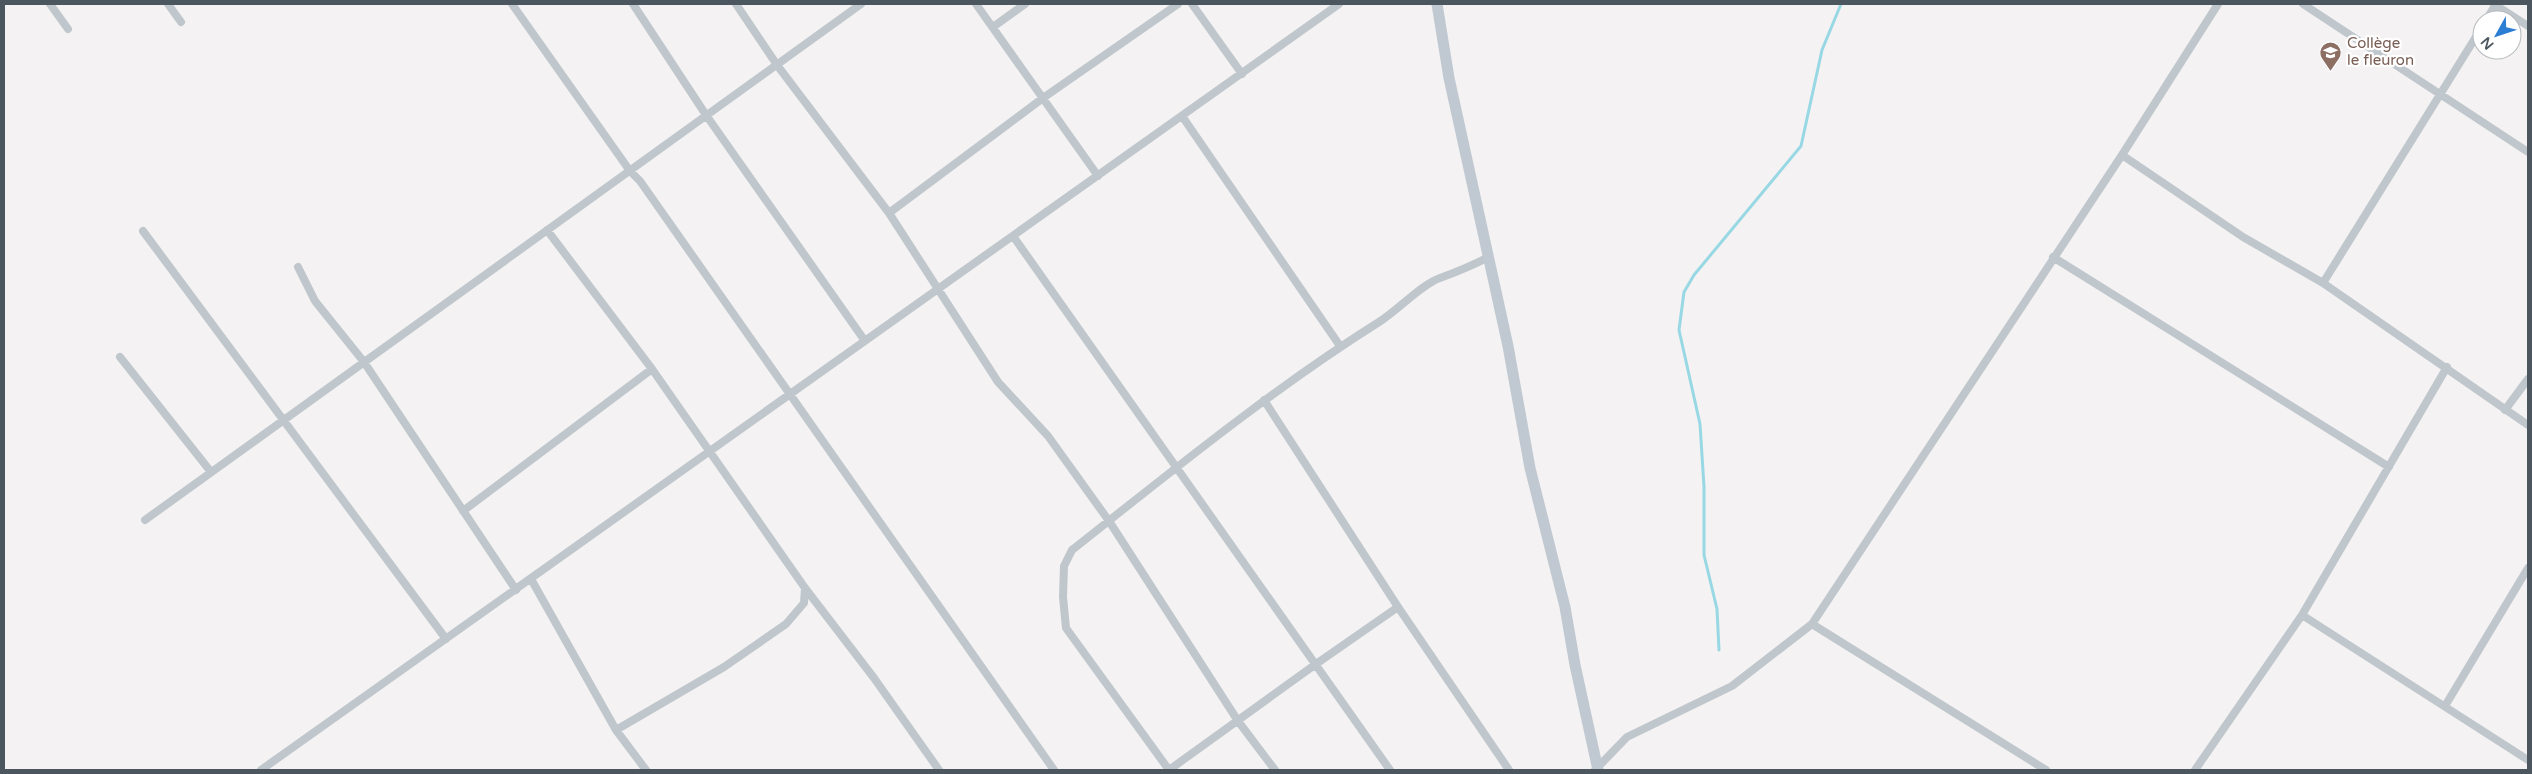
<svg xmlns="http://www.w3.org/2000/svg" width="2532" height="774" font-family="'Varela Round',sans-serif">
<style>
.lines{fill:none;stroke-linecap:round;stroke-linejoin:round}
.stream{stroke:#98d8e4;stroke-width:3}
.street{stroke:#bfc7cd;stroke-width:8}
.secondary{stroke:#c0c9d1;stroke-width:11}
.labels{text-anchor:middle;stroke-width:4.5;stroke-linejoin:round;paint-order:stroke}
.education-label{font-size:15px;fill:#785e54;stroke:#fff;text-anchor:start}
</style>
<rect width="100%" height="100%" fill="#f4f2f2"/>
<g class="lines">
<path class="stream" d="M1719 650 1717 609 1704 555V487L1700 424 1679 330 1684 292 1694 275 1801 146 1822 50 1841 4"/>
<path class="street" d="M50 4 68 29
M168 4 181 22
M512 4 630 171 640 181 1054 770
M633 4 706 115 865 341
M736 4 777 65 889 213 998 382 1048 436 1109 521 1238 721 1275 770
M976 4 1098 176
M1192 4 1242 74
M2303 4 2528 152
M2494 4 2528 26
M2486 20 2496 4
M993 27 1025 4
M1182 116 1340 346
M2122 155 2243 237 2323 283 2528 425
M889 213 1043 98 1178 4
M547 230 652 369 805 588 874 678 939 770
M143 231 446 639
M1013 236 1390 770
M2053 257 2389 467
M298 267 315 301 364 362 516 590
M2323 283 2482 27
M120 357 211 472
M1264 400 1398 607 1509 770
M2505 410 2528 379
M463 511 652 369
M145 520 861 4
M531 579 616 730 646 770
M2302 615 2528 760
M1812 624 2046 770
M2445 706 2528 568
M616 730 724 667 786 624 804 603 805 588
M261 770 1339 4
M1169 770 1066 628 1063 597 1064 566 1072 550C1172 471 1271 390 1379 322 1397 311 1422 284 1440 278 1457 272 1473 265 1489 257
M1169 770 1316 664 1398 607
M1595 770 1627 737 1732 686 1812 624 2122 155 2218 4
M2195 770 2302 615 2447 367"/>
<path class="secondary" d="M1437 4 1449 78 1508 346 1530 468 1565 607 1575 665 1598 770"/>
</g>
<defs>
<symbol id="university-pin" viewBox="-11 -11 22 30"><path d="M0 17L-7.5 6A9.5 9.5 0 1 1 7.5 6Z" fill="#8d6e63" stroke="#fff"/><path d="M0-5L7-2L0 1L-7-2ZM-4 1L0 2.5L4 1V4Q0 6-4 4Z" fill="#fff"/></symbol>
</defs>
<g fill-rule="evenodd">
<use href="#university-pin" x="2318" y="40" width="25" height="34"/>
</g>
<g class="labels">
<g class="education-label">
<text x="2347" y="48">Collège<tspan x="2347" dy="17">le fleuron</tspan></text>
</g>
</g>
<rect width="2532" height="774" fill="none" stroke="#4b565e" stroke-width="10"/>
<g transform="translate(2497 35) rotate(230)"><circle r="24" fill="#ffffff" stroke="#b7bbbf"/>
<path d="M0-4L9 19L0 12L-9 19Z" fill="#2c7dd4"/>
<text y="-8" font-size="14" font-weight="bold" text-anchor="middle" fill="#4b565e">N</text>
</g>
</svg>
